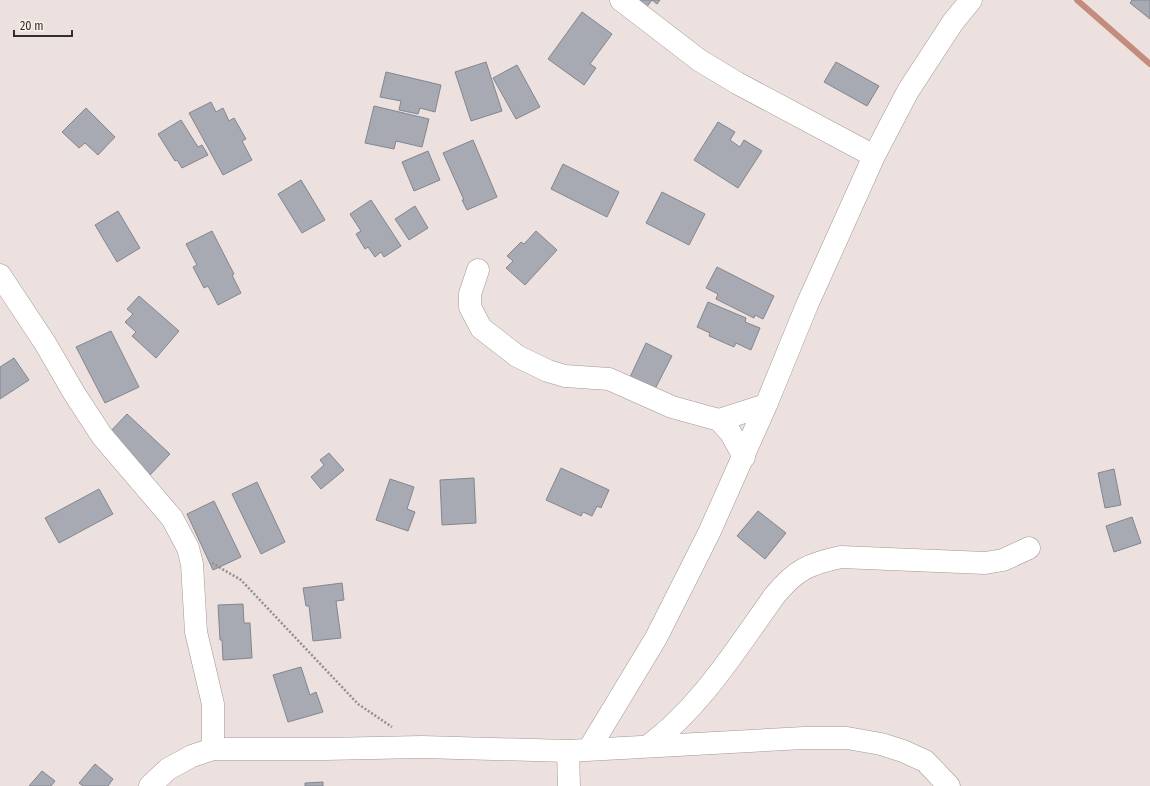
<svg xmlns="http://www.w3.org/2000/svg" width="1150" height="786" font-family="'Fira Sans Condensed',sans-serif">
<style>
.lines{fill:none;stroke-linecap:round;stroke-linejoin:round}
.stream{stroke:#c38c7c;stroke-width:6}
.building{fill:#a7aab2;stroke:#83868e}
.street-casing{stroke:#a19794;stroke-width:23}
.path{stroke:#958d8b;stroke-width:2.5;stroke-dasharray:2 2;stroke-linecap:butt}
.street{stroke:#fff;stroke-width:22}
</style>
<rect width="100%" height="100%" fill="#ece1de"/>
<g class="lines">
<path class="stream" d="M1077 0 1150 64"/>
</g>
<path class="building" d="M636 0H660L657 4 652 0 646 8Z
M1132 0H1150V19L1130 3Z
M582 12 612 34 590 64 596 68 584 85 548 59Z
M486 62 502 111 471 121 455 72Z
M836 62 879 86 867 106 824 82Z
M517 65 540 107 516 119 493 78Z
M386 72 441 85 435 112 420 108 418 114 399 110 401 101 380 97Z
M211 102 216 112 223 108 229 121 234 118 246 139 242 141 252 160 223 175 189 113Z
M374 106 429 119 422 147 396 141 394 149 365 143Z
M86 108 115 137 98 155 85 143 79 148 62 132Z
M181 120 198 147 202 145 208 155 182 168 177 160 175 161 158 134Z
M718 122 735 132 730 140 740 147 744 140 762 151 738 188 694 160Z
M473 140 497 197 467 210 462 200H464L443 153Z
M428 151 440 180 414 191 402 162Z
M563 164 619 192 607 217 551 189Z
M301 180 325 220 302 233 278 194Z
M662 192 705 214 689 245 646 223Z
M371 200 401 246 384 257 381 252 375 257 368 247 365 249 356 234 361 231 350 214Z
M415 206 428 228 409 240 395 219Z
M118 211 140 248 117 262 95 225Z
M212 231 234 274 232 275 241 293 218 305 208 286 204 288 193 267 197 265 186 244Z
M536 231 557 250 525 285 506 268 513 261 507 256 521 242 524 244Z
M717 267 774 296 763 319 755 315 754 318 716 299 718 294 706 288Z
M139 296 179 331 156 358 132 336 136 332 125 322 133 314 127 309Z
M708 302 746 318 745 322 760 328 751 350 736 343 734 347 709 336 710 333 697 327Z
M111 331 139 387 105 403 76 347Z
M646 343 672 356 655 389 630 377Z
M14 358 29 380 0 399V367Z
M127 414 170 454 149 476 106 436Z
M329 453 344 470 321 489 311 477 324 465 320 460Z
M561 468 609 490 601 508 597 506 592 516 583 512 581 516 546 500Z
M1114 469 1121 505 1105 508 1098 473Z
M474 478 476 523 442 525 440 480Z
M390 479 414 487 407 509 415 512 408 531 376 520Z
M257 482 285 542 261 554 232 494Z
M99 489 113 514 59 543 45 518Z
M214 501 241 557 213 570 187 514Z
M758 511 786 533 765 559 737 536Z
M1132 517 1141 543 1114 552 1106 526Z
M342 583 344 600 336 601 341 638 313 641 309 606H306L303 588Z
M243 604 244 623H250L252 658 223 660 222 640H220L218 605Z
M301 667 310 695 316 692 323 712 288 722 273 675Z
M95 764 113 779 108 786H83L79 783Z
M42 771 55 781 51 786H29Z
M323 782V786H305V783Z"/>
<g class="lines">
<defs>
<path id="street" d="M621 0 699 60 737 83 874 156
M478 270 470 294V307L481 328 517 356 548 371 565 376 609 379 672 407 719 420 730 432 744 457
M0 275 45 343 74 393 102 436 172 518 188 548 192 564 196 632 213 704V749
M719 420 766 405
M648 746C701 707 737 648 775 595 796 570 808 564 841 557L985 563 1003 560 1029 548
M589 749 656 638 709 533 766 405 807 305 874 156 908 91 953 22 971 0
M568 751 569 786
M150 786 168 769 192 756 213 749H325L422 747 568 751 804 738H847L881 744 903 751 925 761 949 786"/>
</defs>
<use href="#street" class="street-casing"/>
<path class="path" d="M212 563 241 580 358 704 392 727"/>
<use href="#street" class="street"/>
</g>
<path d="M14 30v6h58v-6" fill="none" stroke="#322e2d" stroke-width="2"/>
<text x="20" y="30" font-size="12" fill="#322e2d" stroke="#f9efeb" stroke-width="3" paint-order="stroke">20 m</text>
</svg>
